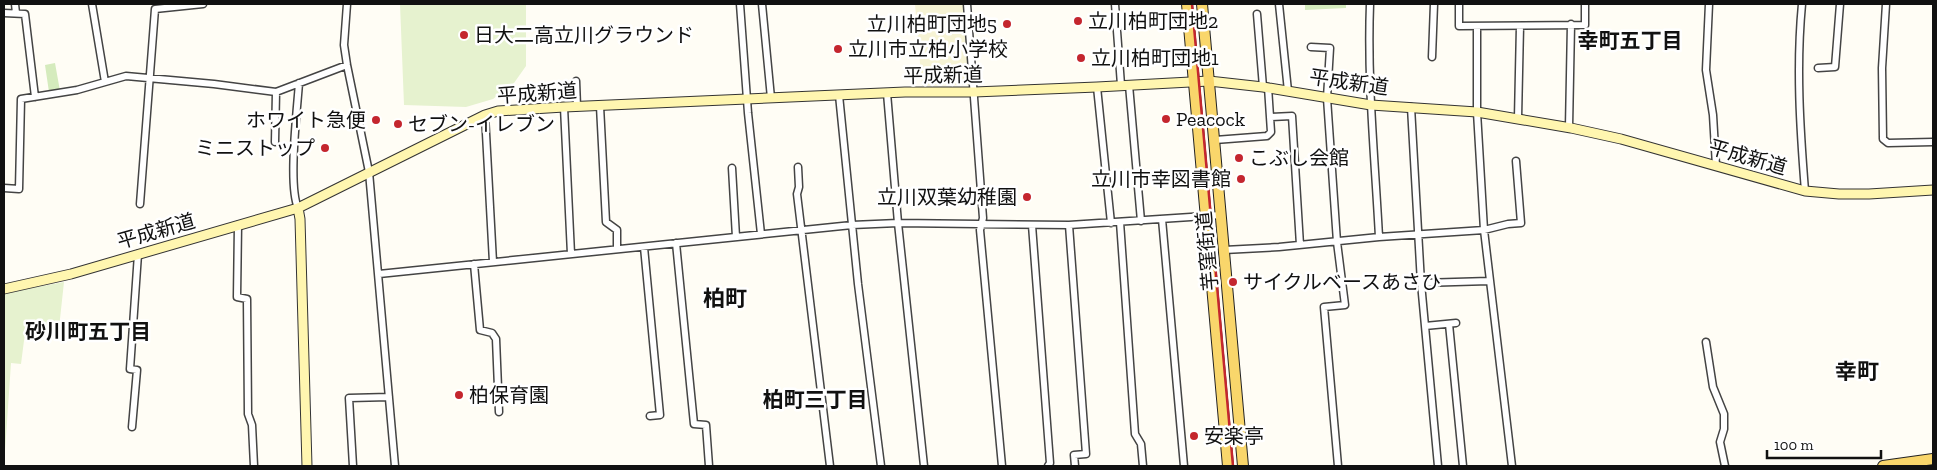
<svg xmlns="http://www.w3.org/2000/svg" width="1937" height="470" font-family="'Zilla Slab','Noto Sans JP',serif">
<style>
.farmland{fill:#f6f3d4}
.green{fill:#d5ebbd}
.pitch{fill:#e6f2cf}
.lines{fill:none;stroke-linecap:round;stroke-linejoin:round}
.street-casing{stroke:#444;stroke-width:9}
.secondary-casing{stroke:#333;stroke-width:11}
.primary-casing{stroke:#222;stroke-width:12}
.street{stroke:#fff;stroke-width:6}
.secondary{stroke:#fff6b0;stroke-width:9}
.primary{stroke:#f9d66b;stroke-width:10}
.rail{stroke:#c4262e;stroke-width:2.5}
.poi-dot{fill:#c4262e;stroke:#fff;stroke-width:2}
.labels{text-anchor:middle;stroke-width:5;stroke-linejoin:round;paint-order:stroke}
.poi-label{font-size:20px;fill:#111;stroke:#fff;text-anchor:start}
.street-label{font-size:20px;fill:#111;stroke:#fff}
.neighbourhood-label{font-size:21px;font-weight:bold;fill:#111;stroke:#fff}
.quarter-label{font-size:22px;font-weight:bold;fill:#111;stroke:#fff}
</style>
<rect width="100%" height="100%" fill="#fffdf5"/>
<path class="farmland" d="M915 4H963L970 85 922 86Z"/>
<path class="green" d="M1305 4H1346V8L1305 10Z
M55 63 60 91 49 92 45 65Z"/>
<path class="pitch" d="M400 4H526V66L514 83 493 99 466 107 404 105Z
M64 282 59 328 26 325 21 364 11 363 4 466V293Z"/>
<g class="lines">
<defs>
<path id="street" d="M15 4 16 13
M92 4 105 82
M347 4 344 45 347 65 369 172 395 466
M740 4 748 113 761 234
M762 4 771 98
M967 4 983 218 980 230 1002 466
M1115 4 1121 85
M1279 4 1288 91
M1370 4C1367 82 1375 160 1379 237
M1459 4V26L1585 25V4
M1709 4 1706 70 1713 115 1716 166
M1802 4C1796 67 1800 128 1805 191
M1886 4 1882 68 1883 139 1888 143 1933 142
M4 13 25 14 35 97
M1257 14 1263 87
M1477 26V112L1484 230 1512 466
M1311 47 1330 48 1327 98 1337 242 1345 305 1324 307 1338 466
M1432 57 1434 4
M1818 68 1835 67 1840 4
M576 81 577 107
M1129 85 1141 221
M1097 87 1111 223
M887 93 898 223 924 466
M839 95 858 284 881 466
M600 106 606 222 617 230V249
M564 107 571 254
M1411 107 1421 283 1438 466
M485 115 493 262
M1271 117 1292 116 1300 245
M1518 118 1520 26
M1569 127 1571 24
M1215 140 1267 136 1271 132 1268 87
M275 142 276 92
M798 167 799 187 797 194 830 466
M732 168 736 237
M4 188 19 189 21 99 77 90 126 76 214 84 276 92 347 65
M140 204 155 9 203 4
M298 208C288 185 297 111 299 83
M1162 219 1184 466
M1120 222 1135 434 1141 444 1143 466
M238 225 237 297 247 299 248 414 252 425 254 466
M1032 225 1050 463 1048 466
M1069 225 1086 454 1074 455 1075 466
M676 243 694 424 706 425 709 466
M644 247 660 415 650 416
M1224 250 1279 247 1379 237 1484 230 1508 224 1521 223 1516 161
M474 264 480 330 492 333 496 339 499 412
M379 274 852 225 898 223 1069 225 1221 215
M1421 283 1489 281
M1449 324 1463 466
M1425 326 1456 323
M1706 342 1713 387 1724 414V429L1720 442 1725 466
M132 427 137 370 130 369 138 254
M353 466 349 398 389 397"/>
<path id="secondary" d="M298 208 300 219 307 466
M4 289 71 274 298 208 485 115 498 111 564 107 905 92H974L1097 87 1209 81 1263 87 1371 105 1477 112 1571 128 1621 139 1805 191 1839 194H1869L1933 190"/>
<path id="primary" d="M1187 4 1228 466
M1202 4 1243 466
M1883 466 1933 459"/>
</defs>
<use href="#street" class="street-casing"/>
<use href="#secondary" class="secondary-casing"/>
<use href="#primary" class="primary-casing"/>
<use href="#street" class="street"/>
<use href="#secondary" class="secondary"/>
<use href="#primary" class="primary"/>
<path class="rail" d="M1192 4 1233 466"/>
</g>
<g class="poi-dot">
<circle cx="1078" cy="21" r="5"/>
<circle cx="1007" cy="24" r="5"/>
<circle cx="464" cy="35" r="5"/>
<circle cx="838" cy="49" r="5"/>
<circle cx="1081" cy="58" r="5"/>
<circle cx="1166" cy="119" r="5"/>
<circle cx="376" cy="120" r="5"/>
<circle cx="398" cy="124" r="5"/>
<circle cx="325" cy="148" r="5"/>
<circle cx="1239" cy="158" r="5"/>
<circle cx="1241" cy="179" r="5"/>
<circle cx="1027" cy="197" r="5"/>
<circle cx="1233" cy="282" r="5"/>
<circle cx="459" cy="395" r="5"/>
<circle cx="1194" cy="436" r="5"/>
</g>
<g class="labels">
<g class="poi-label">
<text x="1088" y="28">立川柏町団地2</text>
<text x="997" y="31" text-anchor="end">立川柏町団地5</text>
<text x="474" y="42">日大二高立川グラウンド</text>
<text x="848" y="56">立川市立柏小学校</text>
<text x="1091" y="65">立川柏町団地1</text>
<text x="1176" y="126">Peacock</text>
<text x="366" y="127" text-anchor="end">ホワイト急便</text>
<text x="408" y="131">セブン-イレブン</text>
<text x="315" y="155" text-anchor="end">ミニストップ</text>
<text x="1249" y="165">こぶし会館</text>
<text x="1231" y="186" text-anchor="end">立川市幸図書館</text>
<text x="1017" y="204" text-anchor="end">立川双葉幼稚園</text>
<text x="1243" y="289">サイクルベースあさひ</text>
<text x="469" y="402">柏保育園</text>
<text x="1204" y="443">安楽亭</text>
</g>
<g class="street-label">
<text transform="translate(943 75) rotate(-1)" y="7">平成新道</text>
<text transform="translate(1349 82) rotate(8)" y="7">平成新道</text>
<text transform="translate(537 93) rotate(-4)" y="7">平成新道</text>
<text transform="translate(1748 157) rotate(16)" y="7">平成新道</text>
<text transform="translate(156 231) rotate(-16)" y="7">平成新道</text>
<text transform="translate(1207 251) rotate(-95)" y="7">芋窪街道</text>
</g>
<g class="neighbourhood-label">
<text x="1630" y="48">幸町五丁目</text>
<text x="88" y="339">砂川町五丁目</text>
<text x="815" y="407">柏町三丁目</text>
</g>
<g class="quarter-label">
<text x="725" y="306">柏町</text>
<text x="1857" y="379">幸町</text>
</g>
</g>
<rect width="1937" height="470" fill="none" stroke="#111111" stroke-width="10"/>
<path d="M1767 450v8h114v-8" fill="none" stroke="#111111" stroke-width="2.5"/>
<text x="1774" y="450" font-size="15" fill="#111111" stroke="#ffffff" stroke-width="4" paint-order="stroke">100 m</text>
</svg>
